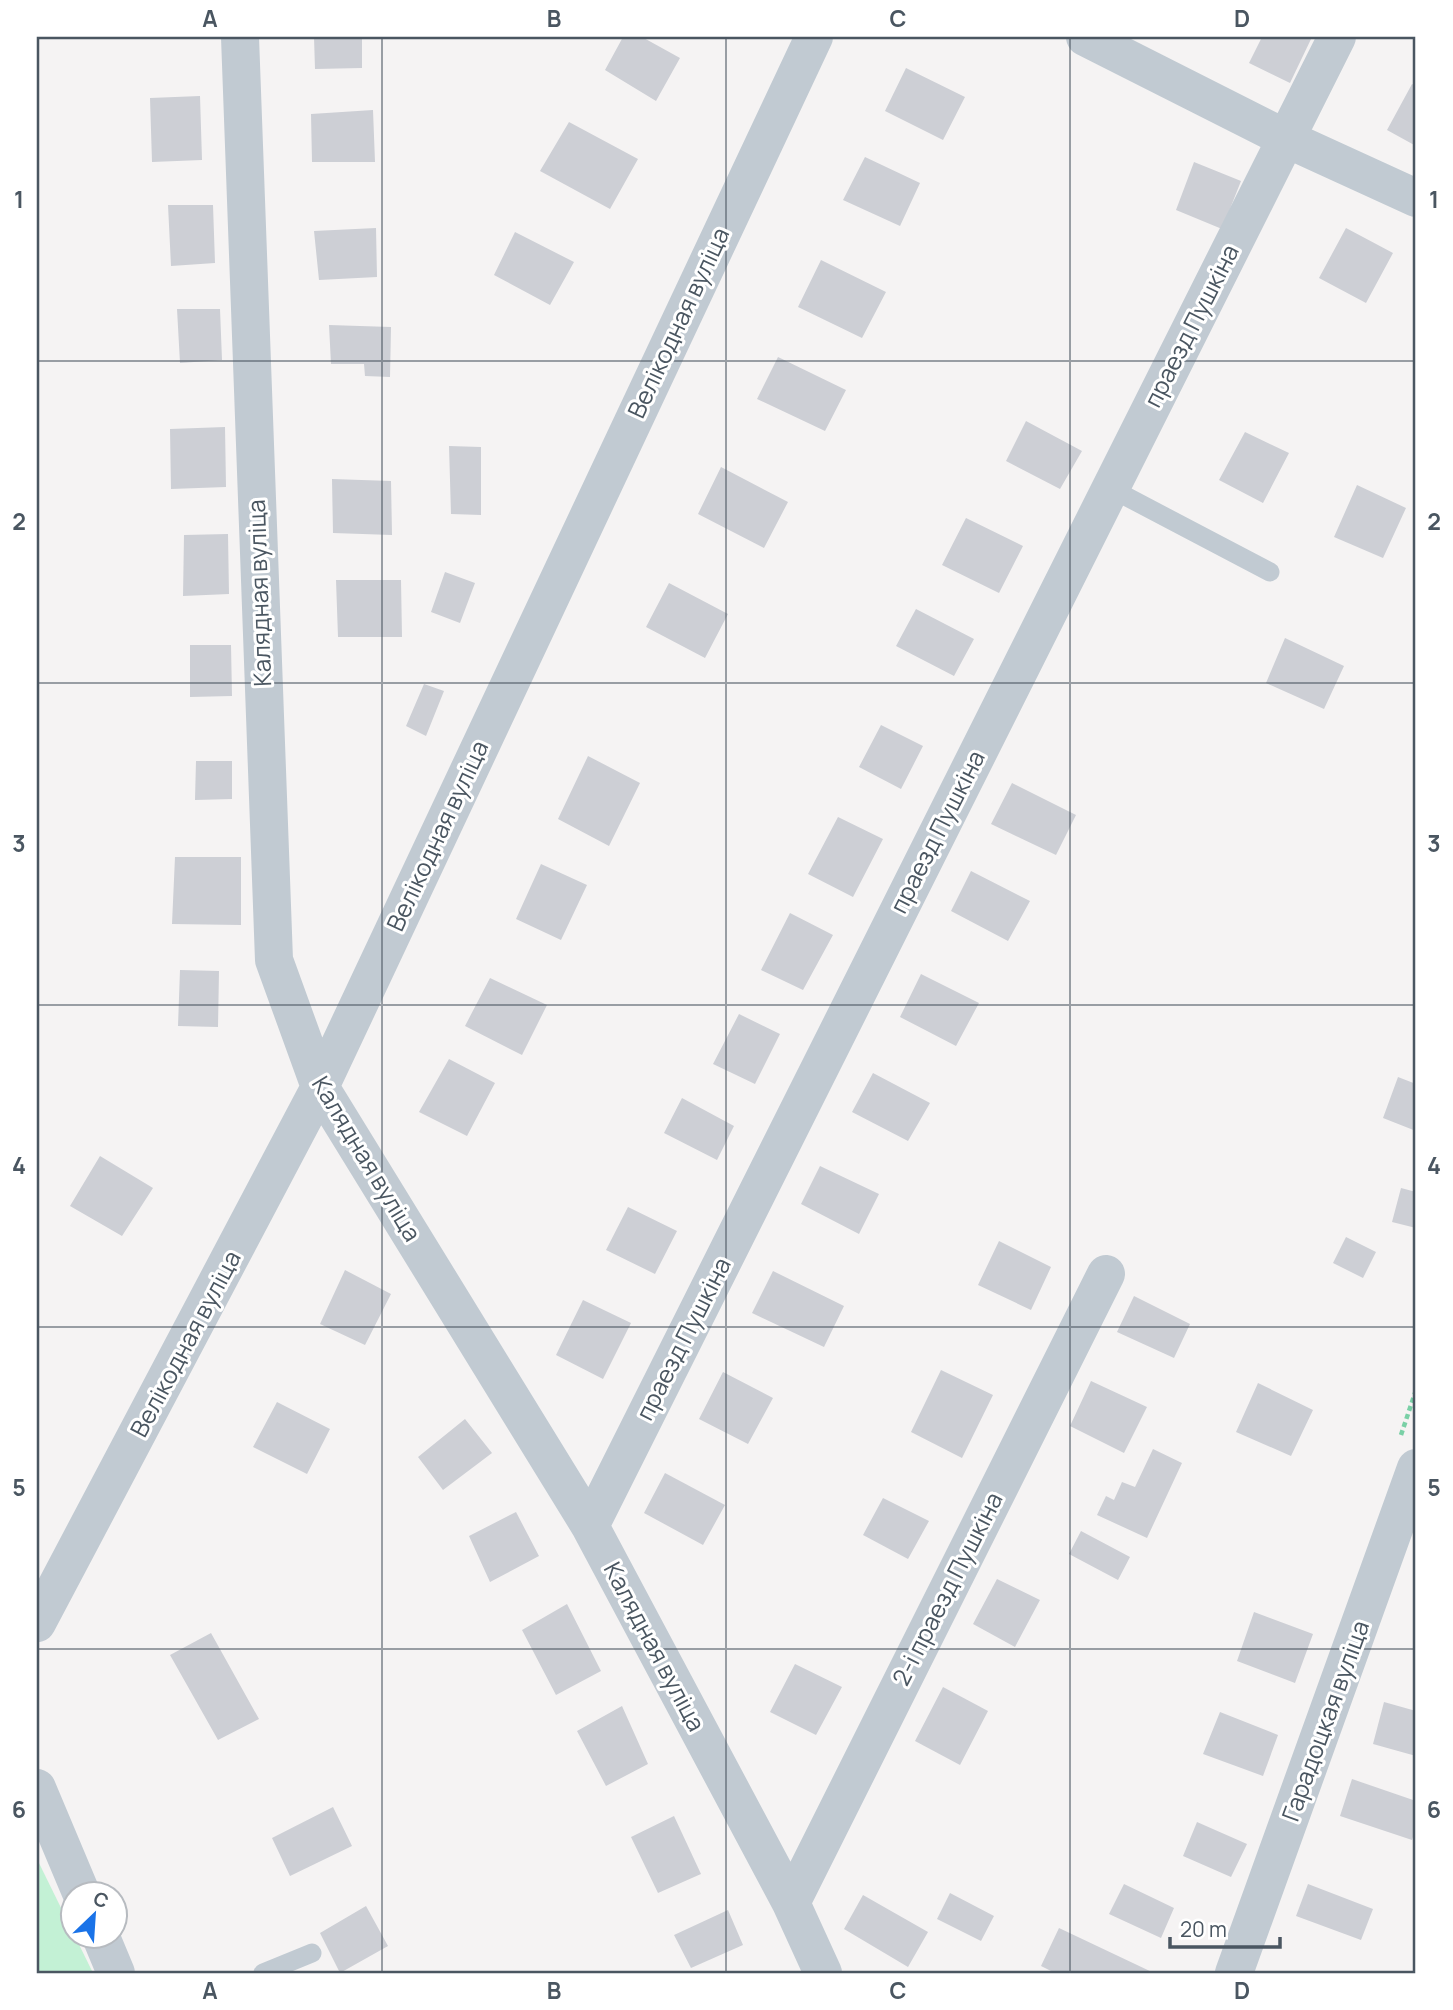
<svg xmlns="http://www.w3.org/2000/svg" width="1453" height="2010" font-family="Manrope,sans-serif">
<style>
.green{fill:#c3f1d5}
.building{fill:#cdcfd5}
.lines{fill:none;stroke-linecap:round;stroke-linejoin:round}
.path{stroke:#7ad0a6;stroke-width:4.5;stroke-dasharray:5 3.5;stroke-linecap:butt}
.service{stroke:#c1cad2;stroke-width:19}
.minor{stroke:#c1cad2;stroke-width:38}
.tertiary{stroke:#c1cad2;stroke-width:38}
.grid{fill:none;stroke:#4a5661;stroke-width:2;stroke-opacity:0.55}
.labels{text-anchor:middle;stroke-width:6;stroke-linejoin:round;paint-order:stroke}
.street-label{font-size:24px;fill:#4a5661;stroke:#fff}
.neatline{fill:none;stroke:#4a5661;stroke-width:2.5}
.grid-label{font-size:23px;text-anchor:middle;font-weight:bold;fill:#4a5661}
</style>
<rect width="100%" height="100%" fill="#f5f3f3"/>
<path class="green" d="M37 1859 93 1973H37Z"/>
<path class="building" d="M314 37H362V68L315 69Z
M623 37H642L680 58 656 101 605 70Z
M1262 37H1312L1290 83 1249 63Z
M906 68 965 97 943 140 885 111Z
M1412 84 1416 86V146L1387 130Z
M200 96 202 160 152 162 150 98Z
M373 110 375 162H312L311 114Z
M569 122 638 159 610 209 540 171Z
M865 157 920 183 900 226 843 200Z
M1194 162 1241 181 1222 229 1176 210Z
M168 205H213L215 263 171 266Z
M376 228 377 277 319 280 314 231Z
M1346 228 1393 253 1366 303 1319 278Z
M515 232 574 262 550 305 494 275Z
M821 260 886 292 862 338 798 307Z
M177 309H220L222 360 180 363Z
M329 325 391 327 390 377 365 376 364 364H331Z
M778 357 846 390 825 431 757 399Z
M1026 421 1082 451 1060 489 1006 461Z
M225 427 226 487 171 489 170 429Z
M1245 432 1289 453 1263 503 1219 480Z
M449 446 481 447V515L451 514Z
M721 467 788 502 764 548 698 514Z
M332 479 391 481 392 535 333 533Z
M1357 485 1406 508 1383 558 1334 537Z
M966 518 1023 546 999 593 942 565Z
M228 534 229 594 183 596 184 535Z
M445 572 475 583 460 623 431 612Z
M336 580H401L402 637H338Z
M669 583 728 614 705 658 646 627Z
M916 609 974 639 954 676 896 646Z
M1285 638 1344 666 1324 709 1266 683Z
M190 645H231L232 696 190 697Z
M424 684 444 691 426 736 406 726Z
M881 725 923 746 901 789 859 767Z
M588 756 640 783 609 846 558 819Z
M196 761H232V799L195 800Z
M1012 783 1076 815 1056 855 991 824Z
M838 817 883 839 853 897 808 874Z
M175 857H241V925L172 924Z
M541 864 587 885 561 940 516 919Z
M971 871 1030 901 1008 941 951 911Z
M790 913 833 935 803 990 761 970Z
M180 970 219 971 218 1027 178 1026Z
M921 974 979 1003 956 1046 900 1017Z
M490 978 547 1005 522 1055 465 1026Z
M739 1014 780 1034 755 1084 713 1064Z
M449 1059 495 1083 467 1136 419 1112Z
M873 1073 930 1103 908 1141 852 1112Z
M1398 1077 1416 1084V1131L1383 1118Z
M682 1098 734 1126 717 1160 664 1133Z
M100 1156 153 1188 122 1236 70 1206Z
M820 1166 879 1194 859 1234 801 1204Z
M1401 1188 1416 1192V1228L1392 1222Z
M628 1207 677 1231 655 1274 606 1250Z
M1346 1237 1376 1252 1363 1278 1333 1263Z
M999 1241 1051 1267 1031 1310 978 1285Z
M345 1270 391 1294 365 1345 320 1324Z
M773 1271 844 1306 824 1347 752 1313Z
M1134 1296 1190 1324 1174 1358 1117 1332Z
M583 1300 631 1323 603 1379 556 1355Z
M941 1370 993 1395 962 1458 911 1432Z
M723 1372 773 1398 748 1444 699 1419Z
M1091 1381 1147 1407 1124 1453 1070 1426Z
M1258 1383 1313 1410 1291 1456 1236 1432Z
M277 1402 330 1429 307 1474 253 1447Z
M465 1419 492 1453 443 1490 418 1457Z
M1153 1449 1182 1463 1147 1538 1097 1515 1106 1496 1114 1500 1122 1482 1135 1487Z
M665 1473 725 1505 703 1545 644 1513Z
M883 1498 929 1521 908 1559 863 1535Z
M516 1512 539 1556 490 1582 469 1536Z
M1081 1531 1130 1557 1118 1580 1069 1554Z
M997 1579 1040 1600 1015 1647 973 1624Z
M567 1604 601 1671 556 1695 522 1630Z
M1254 1612 1313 1634 1295 1683 1237 1661Z
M211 1633 259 1719 218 1740 170 1655Z
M795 1664 842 1687 816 1735 770 1712Z
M943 1687 988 1711 960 1765 915 1741Z
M1384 1702 1416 1711V1756L1373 1744Z
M622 1706 648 1764 606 1786 577 1731Z
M1220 1712 1278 1735 1263 1776 1203 1754Z
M1352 1779 1416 1801V1828L1412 1840 1340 1816Z
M333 1807 352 1846 290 1876 272 1838Z
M674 1816 701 1874 658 1893 631 1837Z
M1197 1822 1247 1844 1231 1877 1183 1856Z
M1124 1884 1174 1908 1161 1938 1109 1914Z
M1308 1884 1373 1909 1361 1940 1296 1916Z
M950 1893 994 1916 981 1941 937 1919Z
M863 1895 928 1932 908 1967 844 1929Z
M366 1906 388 1946 340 1973 320 1933Z
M728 1910 743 1945 691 1968 674 1935Z
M1059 1928 1154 1973H1055L1041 1966Z"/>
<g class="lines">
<path class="path" d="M1401 1435 1416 1390"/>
<path class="service" d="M1110 488 1270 572
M263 1973 312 1953"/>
<path class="minor" d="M240 37 274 960 320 1087 590 1526 791 1903 823 1973
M1085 37 1287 139 1416 198
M590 1526 1337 37
M37 1623 320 1087 814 37
M37 1788 82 1895
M791 1903 1106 1274
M101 1937 116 1973"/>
<path class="tertiary" d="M1234 1973 1416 1468"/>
</g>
<path class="grid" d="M382 37V1973M726 37V1973M1070 37V1973M37 361H1416M37 683H1416M37 1005H1416M37 1327H1416M37 1649H1416"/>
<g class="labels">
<g class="street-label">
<text transform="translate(679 323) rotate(-65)" y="8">Велікодная вуліца</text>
<text transform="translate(1192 326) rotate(-63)" y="8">праезд Пушкіна</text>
<text transform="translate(260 593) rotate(-92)" y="8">Калядная вуліца</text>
<text transform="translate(938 832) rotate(-63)" y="8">праезд Пушкіна</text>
<text transform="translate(438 836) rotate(-65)" y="8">Велікодная вуліца</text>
<text transform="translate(366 1159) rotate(59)" y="8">Калядная вуліца</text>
<text transform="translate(684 1339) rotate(-63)" y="8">праезд Пушкіна</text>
<text transform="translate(186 1344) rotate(-62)" y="8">Велікодная вуліца</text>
<text transform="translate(948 1589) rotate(-63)" y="8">2-і праезд Пушкіна</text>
<text transform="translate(654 1647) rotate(62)" y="8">Калядная вуліца</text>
<text transform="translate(1326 1721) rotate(-70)" y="8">Гарадоцкая вуліца</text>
</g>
</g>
<rect width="1453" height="2010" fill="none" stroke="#ffffff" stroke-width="77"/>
<g transform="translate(94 1915) rotate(25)"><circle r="33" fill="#ffffff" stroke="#b7bbc0" stroke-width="2"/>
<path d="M0-5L12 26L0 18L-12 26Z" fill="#1a73e8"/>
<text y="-10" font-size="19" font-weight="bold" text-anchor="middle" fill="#4a5661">С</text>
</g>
<path d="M1170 1937v10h110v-10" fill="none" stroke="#4a5661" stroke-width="3.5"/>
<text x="1180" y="1937" font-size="21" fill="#4a5661" stroke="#ffffff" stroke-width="5" paint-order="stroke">20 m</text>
<rect x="38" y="38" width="1376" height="1934" class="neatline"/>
<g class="grid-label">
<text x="210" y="27">A</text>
<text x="554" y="27">B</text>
<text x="898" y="27">C</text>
<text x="1242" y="27">D</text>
<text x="19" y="208">1</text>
<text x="1434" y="208">1</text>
<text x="19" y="530">2</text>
<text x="1434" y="530">2</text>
<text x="19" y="852">3</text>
<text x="1434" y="852">3</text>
<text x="19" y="1174">4</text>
<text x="1434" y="1174">4</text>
<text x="19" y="1496">5</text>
<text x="1434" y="1496">5</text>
<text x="19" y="1818">6</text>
<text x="1434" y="1818">6</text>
<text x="210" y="1999">A</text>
<text x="554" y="1999">B</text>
<text x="898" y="1999">C</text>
<text x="1242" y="1999">D</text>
</g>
</svg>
